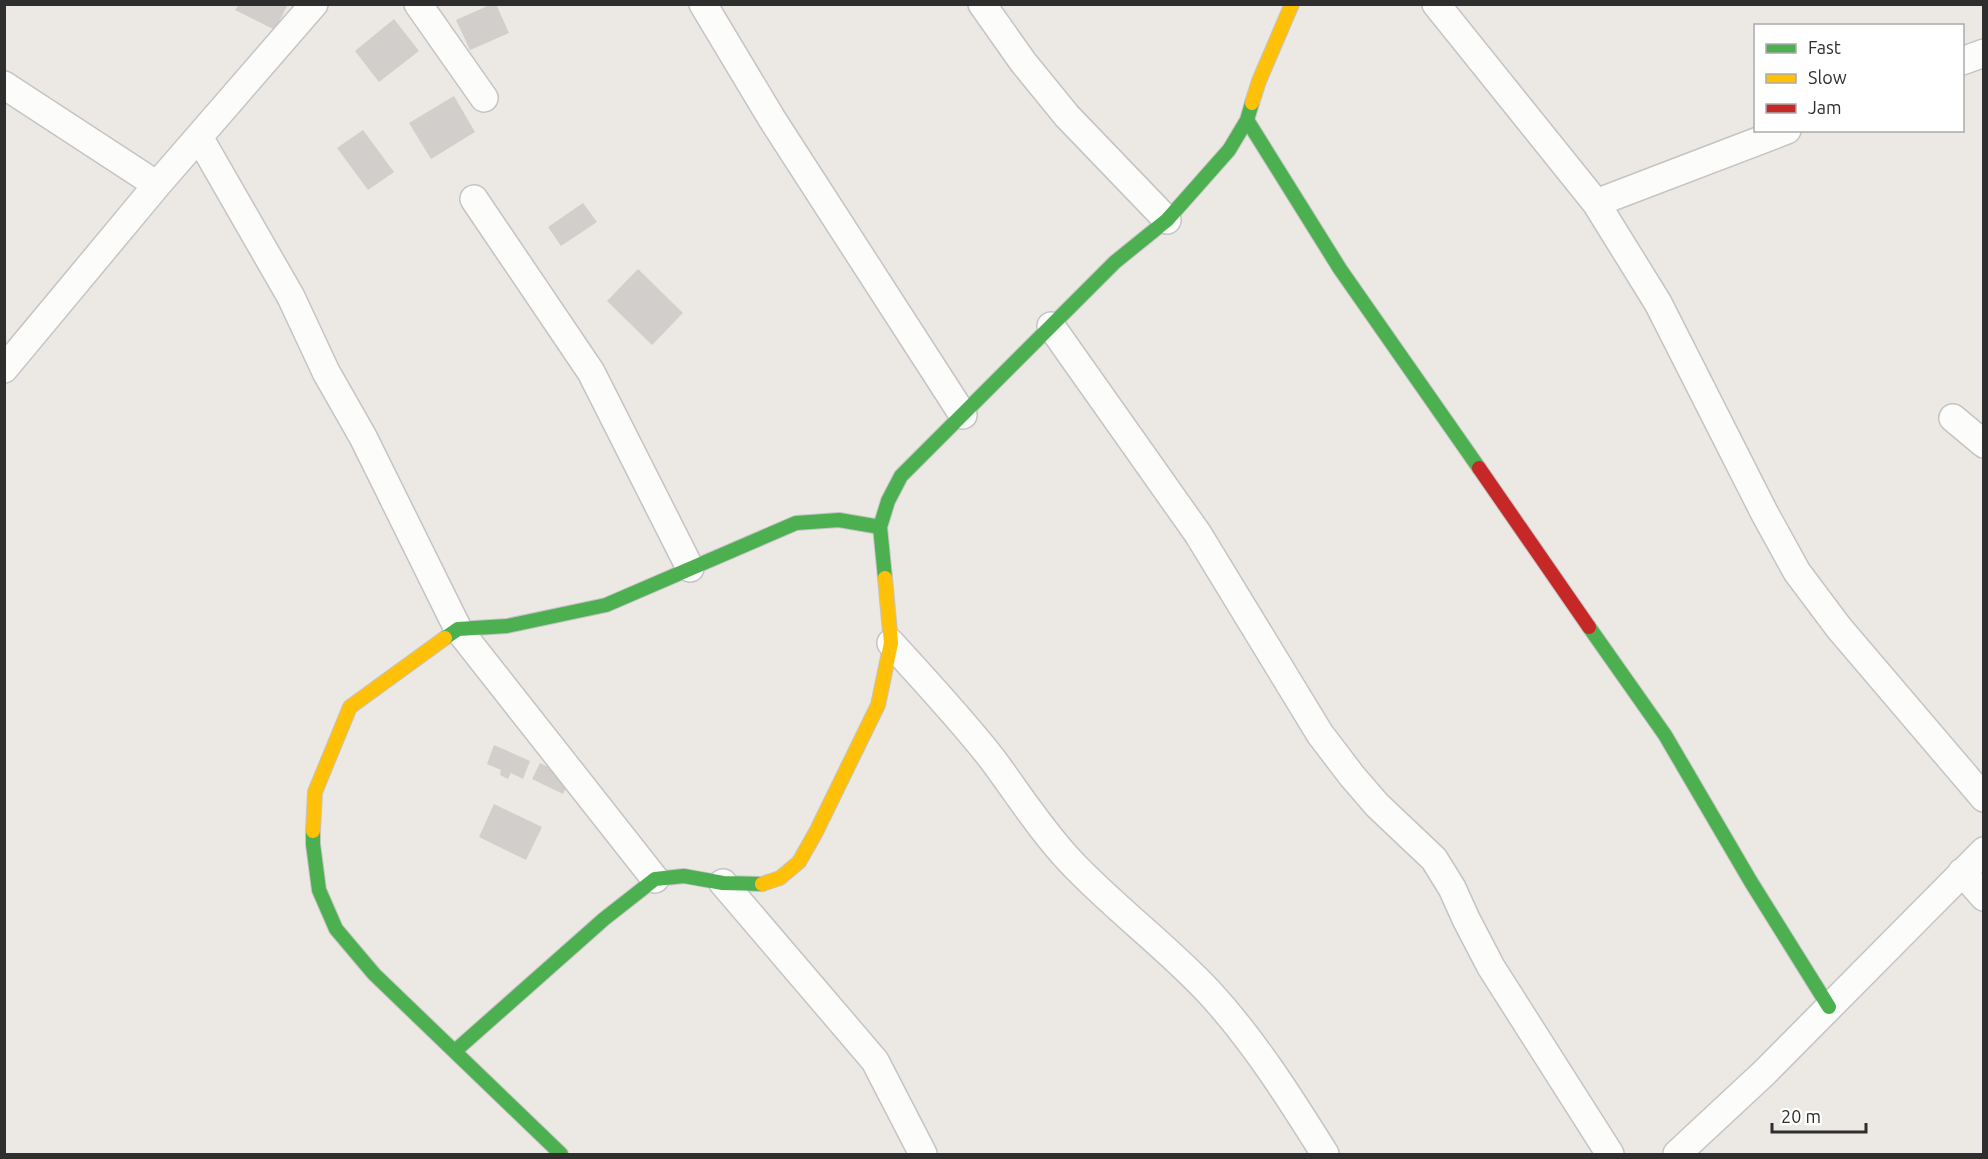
<svg xmlns="http://www.w3.org/2000/svg" width="1988" height="1159" font-family="Ubuntu,sans-serif">
<style>
.building{fill:#d1cecb}
.lines{fill:none;stroke-linecap:round;stroke-linejoin:round}
.street-casing{stroke:#c5c4c5;stroke-width:30}
.fast-casing{stroke:#c5c4c5;stroke-width:16}
.slow-casing{stroke:#c5c4c5;stroke-width:16}
.jam-casing{stroke:#c5c4c5;stroke-width:16}
.street{stroke:#fcfcfb;stroke-width:27}
.fast{stroke:#4caf50;stroke-width:14}
.slow{stroke:#ffc107;stroke-width:14}
.jam{stroke:#c62828;stroke-width:14}
</style>
<rect width="100%" height="100%" fill="#ece8e4"/>
<path class="building" d="M239 4H288L275 30 235 10Z
M492 4H496L509 33 470 50 456 20Z
M394 19 419 51 379 82 355 51Z
M454 96 475 132 431 159 409 123Z
M363 130 394 172 368 190 337 148Z
M583 203 597 222 561 246 548 227Z
M638 269 683 313 652 345 607 301Z
M494 745 530 761 523 779 511 773 508 779 500 775 501 770 487 764Z
M540 763 571 778 563 794 532 779Z
M494 804 542 827 526 860 479 837Z"/>
<g class="lines">
<defs>
<path id="street" d="M418 4 484 98
M703 4 772 119 963 415
M982 4 1023 62 1067 116 1167 220
M1436 4 1596 203 1658 303 1765 514 1797 572 1839 628 1984 798
M1962 61 1984 53
M4 85 157 185
M199 137 291 297 326 372 363 437 458 629 655 879
M474 199 591 372 690 568
M1596 203 1787 130
M1051 326 1198 534 1320 734 1352 776 1377 805 1434 859 1452 888 1466 919 1491 967 1610 1154
M4 369 157 185 314 4
M1953 418 1984 444
M891 643C926 682 961 719 993 760 1018 794 1041 830 1070 861 1113 907 1165 945 1209 992 1254 1041 1290 1098 1325 1154
M1962 872 1984 897
M723 883 875 1061 923 1154
M1677 1154 1764 1073 1984 851"/>
<path id="fast" d="M1247 120 1340 269 1479 468
M885 578 880 527 888 501 901 476 1115 262 1167 220 1229 150 1247 120 1252 103
M1589 627 1665 735 1751 882 1829 1007
M445 638 458 629 507 626 606 605 796 523 839 520 880 527
M313 831V844L319 890 336 929 374 974 561 1154
M455 1051 604 919 655 879 684 876 723 883 762 884"/>
<path id="slow" d="M1252 103 1259 81 1292 4
M313 831 315 792 350 707 445 638
M762 884 780 878 799 862 816 832 878 705 891 643 885 578"/>
<path id="jam" d="M1479 468 1589 627"/>
</defs>
<use href="#street" class="street-casing"/>
<use href="#fast" class="fast-casing"/>
<use href="#slow" class="slow-casing"/>
<use href="#jam" class="jam-casing"/>
<use href="#street" class="street"/>
<use href="#fast" class="fast"/>
<use href="#slow" class="slow"/>
<use href="#jam" class="jam"/>
</g>
<rect width="1988" height="1159" fill="none" stroke="#2e2e2e" stroke-width="12"/>
<rect x="1754" y="24" width="210" height="108" fill="#ffffff" stroke="#ababab" stroke-width="1.5"/>
<rect x="1766" y="44" width="30" height="9" fill="#4caf50" stroke="#ababab" stroke-width="1.5"/>
<text x="1808" y="54" font-size="18" fill="#2e2e2e">Fast</text>
<rect x="1766" y="74" width="30" height="9" fill="#ffc107" stroke="#ababab" stroke-width="1.5"/>
<text x="1808" y="84" font-size="18" fill="#2e2e2e">Slow</text>
<rect x="1766" y="104" width="30" height="9" fill="#c62828" stroke="#ababab" stroke-width="1.5"/>
<text x="1808" y="114" font-size="18" fill="#2e2e2e">Jam</text>
<path d="M1772 1123v9h94v-9" fill="none" stroke="#2e2e2e" stroke-width="3"/>
<text x="1781" y="1123" font-size="18" fill="#2e2e2e" stroke="#ffffff" stroke-width="4.5" paint-order="stroke">20 m</text>
</svg>
